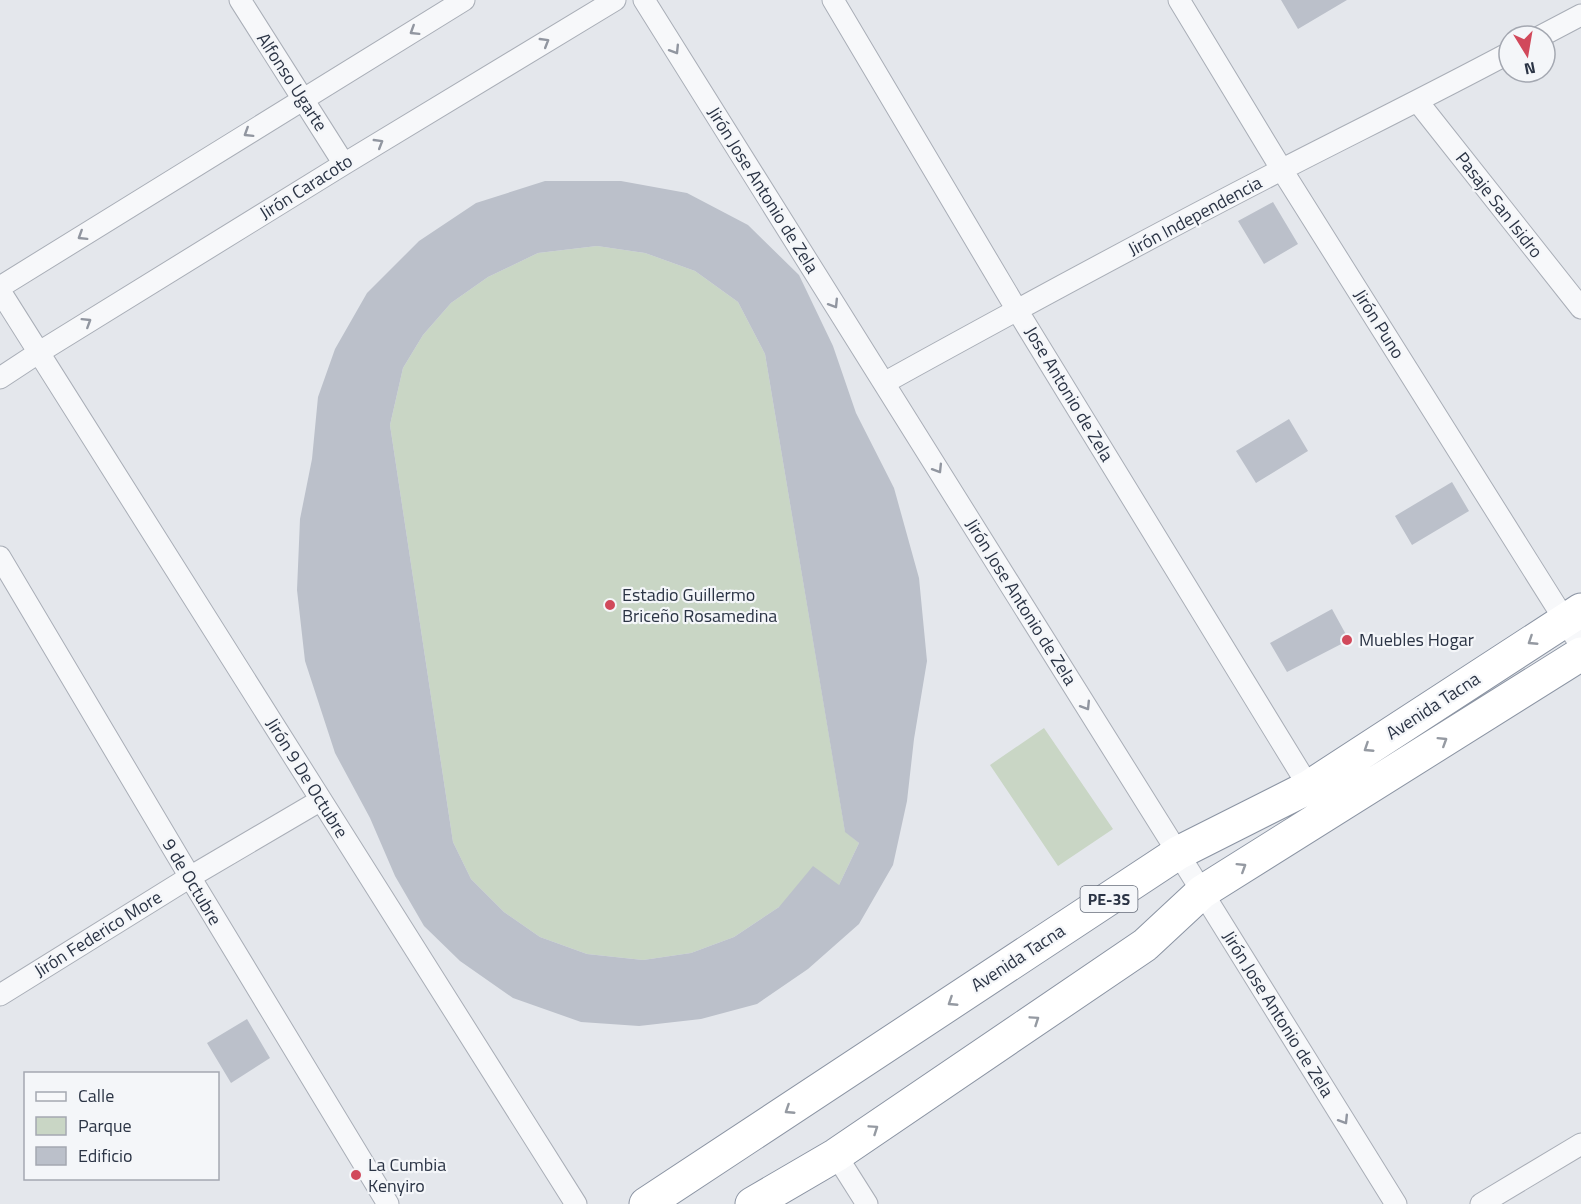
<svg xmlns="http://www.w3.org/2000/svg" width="1581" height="1204" font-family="'Titillium Web',sans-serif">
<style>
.green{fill:#c9d6c5}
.building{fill:#bbc0ca;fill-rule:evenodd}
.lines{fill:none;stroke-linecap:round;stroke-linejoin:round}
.street-casing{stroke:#a9aeb7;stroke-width:23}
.highway-casing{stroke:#8b94a3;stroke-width:35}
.street{stroke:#f7f8fa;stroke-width:21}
.highway{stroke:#fff;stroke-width:33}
.oneway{stroke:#9196a0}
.oneway2{stroke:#959aa2}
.poi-dot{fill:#d1495b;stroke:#f4f6f9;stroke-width:2}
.labels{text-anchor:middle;stroke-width:4.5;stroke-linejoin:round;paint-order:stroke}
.shield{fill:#f4f6f9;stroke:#676e7b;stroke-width:1.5}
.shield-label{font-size:16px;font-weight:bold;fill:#2b3445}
.street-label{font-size:18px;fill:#2b3445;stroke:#f4f6f9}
.poi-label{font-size:18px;fill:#2b3445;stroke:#f4f6f9;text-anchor:start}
</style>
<rect width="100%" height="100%" fill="#e4e7ec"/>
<path class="green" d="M597 246 645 253 695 271 738 302 765 354 845 831 859 843 839 885 779 907 734 937 691 953 643 960 587 954 540 937 504 912 471 879 453 842 390 425 403 368 423 335 451 303 488 277 538 253Z
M1044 728 1113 829 1058 866 990 765Z"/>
<path class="building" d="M1281 0H1347L1298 29Z
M545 181H621L687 193 748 225 799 275 833 346 856 413 894 488 919 578 927 661 914 739 907 801 893 865 859 924 808 969 757 1004 701 1019 639 1026 581 1022 513 998 460 961 424 926 395 876 370 818 335 753 305 661 297 590 300 519 312 459 318 397 335 349 367 293 419 241 476 203ZM597 246 645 253 695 271 738 302 765 354 845 832 859 843 839 885 813 866 779 907 734 937 691 953 643 960 587 954 540 937 504 912 471 879 453 842 390 425 403 368 423 335 451 303 488 277 538 253Z
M1273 202 1298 244 1264 264 1238 221Z
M1289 419 1308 451 1256 483 1236 451Z
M1452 482 1469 511 1412 545 1395 516Z
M1332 609 1349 640 1287 672 1270 643Z
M247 1019 270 1058 231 1083 207 1043Z"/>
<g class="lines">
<defs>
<path id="street" d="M240 0 344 164
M644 0 1178 853 1396 1204
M833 0 1017 310 1309 787
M1179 0 1282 170 1581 646
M1541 36 1581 15
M1418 102 1581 308
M0 287 464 0
M0 291 576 1204
M0 378 38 353 344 164 615 0
M884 383C1016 310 1149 238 1283 169 1359 130 1434 93 1509 53
M0 557 190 877 388 1204
M0 995 190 877 321 800
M836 1155 867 1204
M1481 1204 1581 1144"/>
<path id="highway" d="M646 1204 1178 853 1309 787 1581 610
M752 1204 836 1155 1145 945 1202 892 1581 654"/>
</defs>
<use href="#street" class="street-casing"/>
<use href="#highway" class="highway-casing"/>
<use href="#street" class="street"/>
<use href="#highway" class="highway"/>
</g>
<defs><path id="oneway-chevron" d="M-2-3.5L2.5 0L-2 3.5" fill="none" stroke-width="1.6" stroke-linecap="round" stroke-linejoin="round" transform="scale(1.5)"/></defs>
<g class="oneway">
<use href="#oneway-chevron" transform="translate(414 31) rotate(148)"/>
<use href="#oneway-chevron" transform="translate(545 42) rotate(-31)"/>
<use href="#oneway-chevron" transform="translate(675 50) rotate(58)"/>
<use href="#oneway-chevron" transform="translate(248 133) rotate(148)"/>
<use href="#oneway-chevron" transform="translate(379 143) rotate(-31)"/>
<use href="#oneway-chevron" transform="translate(82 236) rotate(148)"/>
<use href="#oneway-chevron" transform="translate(834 304) rotate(58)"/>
<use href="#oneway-chevron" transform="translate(87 322) rotate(-32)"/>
<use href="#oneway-chevron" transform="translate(938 469) rotate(58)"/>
<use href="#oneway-chevron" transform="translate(1086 706) rotate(58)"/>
<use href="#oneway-chevron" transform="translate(1344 1120) rotate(58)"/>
</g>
<g class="oneway2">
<use href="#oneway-chevron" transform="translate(1532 641) rotate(147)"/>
<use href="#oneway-chevron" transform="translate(1443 741) rotate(-32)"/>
<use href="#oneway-chevron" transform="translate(1368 748) rotate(147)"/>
<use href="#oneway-chevron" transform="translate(1242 867) rotate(-32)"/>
<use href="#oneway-chevron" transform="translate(952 1002) rotate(147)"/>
<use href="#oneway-chevron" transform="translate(1035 1020) rotate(-34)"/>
<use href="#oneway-chevron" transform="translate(789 1110) rotate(147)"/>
<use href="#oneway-chevron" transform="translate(874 1129) rotate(-34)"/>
</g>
<g class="poi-dot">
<circle cx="610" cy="605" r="6"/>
<circle cx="1347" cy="640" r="6"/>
<circle cx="356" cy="1175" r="6"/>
</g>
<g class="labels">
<rect class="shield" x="1080.5" y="886" width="57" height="26" rx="4.5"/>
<g class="shield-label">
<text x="1109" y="905">PE-3S</text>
</g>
<g class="street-label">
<text transform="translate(292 82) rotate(57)" y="6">Alfonso Ugarte</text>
<text transform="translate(306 187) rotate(-32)" y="6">Jirón Caracoto</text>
<text transform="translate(763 190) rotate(58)" y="6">Jirón Jose Antonio de Zela</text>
<text transform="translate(1499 205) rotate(52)" y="6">Pasaje San Isidro</text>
<text transform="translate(1195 216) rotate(-28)" y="6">Jirón Independencia</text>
<text transform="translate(1379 324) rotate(58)" y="6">Jirón Puno</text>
<text transform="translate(1069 394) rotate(59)" y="6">Jose Antonio de Zela</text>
<text transform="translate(1021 602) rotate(58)" y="6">Jirón Jose Antonio de Zela</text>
<text transform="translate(1433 706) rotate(-33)" y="6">Avenida Tacna</text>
<text transform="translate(307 778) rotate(58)" y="6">Jirón 9 De Octubre</text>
<text transform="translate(192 882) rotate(59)" y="6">9 de Octubre</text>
<text transform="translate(98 934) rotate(-32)" y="6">Jirón Federico More</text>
<text transform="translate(1018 958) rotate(-33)" y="6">Avenida Tacna</text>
<text transform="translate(1278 1014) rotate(58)" y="6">Jirón Jose Antonio de Zela</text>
</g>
<g class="poi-label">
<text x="622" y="601">Estadio Guillermo<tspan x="622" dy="21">Briceño Rosamedina</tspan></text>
<text x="1359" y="646">Muebles Hogar</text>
<text x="368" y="1171">La Cumbia<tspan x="368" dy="21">Kenyiro</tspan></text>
</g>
</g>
<rect x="24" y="1072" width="195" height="108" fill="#f4f6f9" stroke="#a4a8b1" stroke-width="1.5"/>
<rect x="36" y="1092" width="30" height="9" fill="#f7f8fa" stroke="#a4a8b1" stroke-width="1.5"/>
<text x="78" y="1102" font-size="18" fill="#2b3445">Calle</text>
<rect x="36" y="1117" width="30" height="18" fill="#c9d6c5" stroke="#a4a8b1" stroke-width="1.5"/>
<text x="78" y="1132" font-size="18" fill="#2b3445">Parque</text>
<rect x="36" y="1147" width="30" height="18" fill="#bbc0ca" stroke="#a4a8b1" stroke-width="1.5"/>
<text x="78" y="1162" font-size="18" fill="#2b3445">Edificio</text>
<g transform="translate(1527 54) rotate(169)"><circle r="28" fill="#f4f6f9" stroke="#a4a8b1" stroke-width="1.5"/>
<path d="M0-4.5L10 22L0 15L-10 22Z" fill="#d1495b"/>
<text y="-9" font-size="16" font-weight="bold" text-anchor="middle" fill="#2b3445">N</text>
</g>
</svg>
